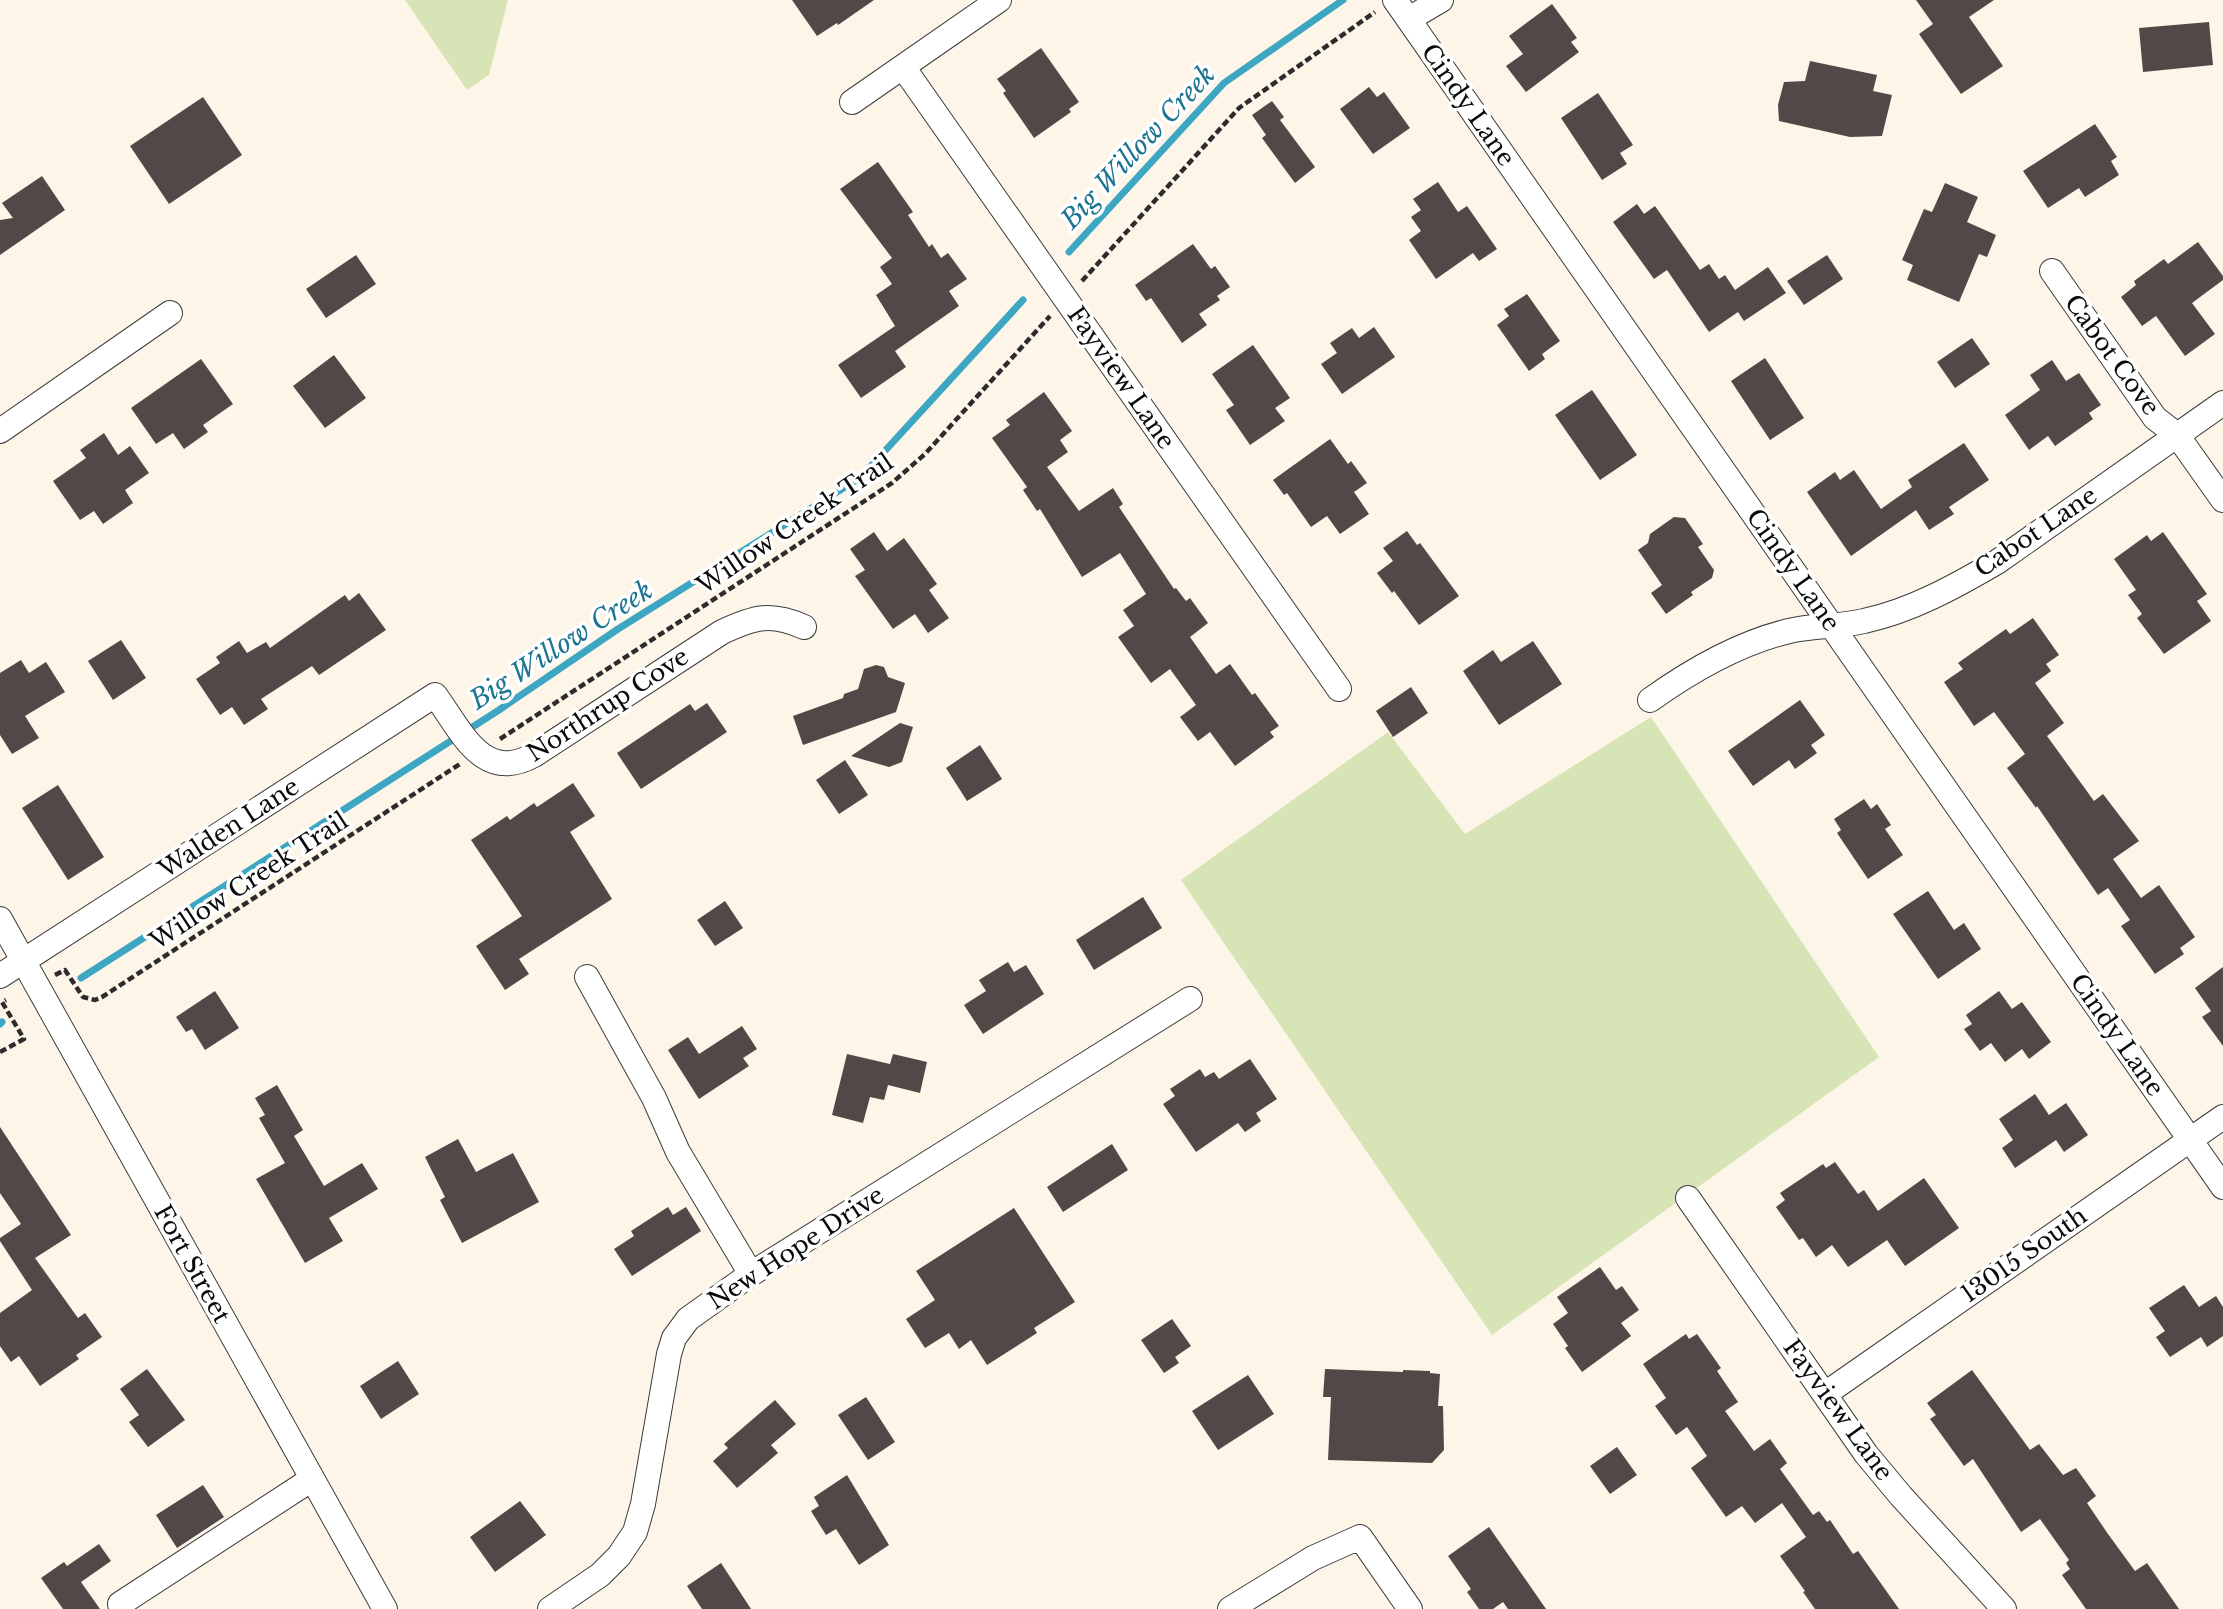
<svg xmlns="http://www.w3.org/2000/svg" width="2223" height="1609" font-family="'Libre Baskerville',serif">
<style>
.green{fill:#d7e4b5}
.lines{fill:none;stroke-linecap:round;stroke-linejoin:round}
.stream{stroke:#3da7c3;stroke-width:7}
.building{fill:#514947}
.minor-casing{stroke:#3d3d3d;stroke-width:26}
.path{stroke:#2c2c2c;stroke-width:4.5;stroke-dasharray:7 3.5;stroke-linecap:butt}
.minor{stroke:#fff;stroke-width:24}
.labels{text-anchor:middle;stroke-width:7;stroke-linejoin:round;paint-order:stroke}
.street-label{font-size:24px;fill:#0a0a0a;stroke:#fff}
.water-label{font-size:26px;font-style:italic;fill:#1e7591;stroke:#fff}
</style>
<rect width="100%" height="100%" fill="#fdf5e8"/>
<path class="green" d="M405 0H508L489 75 467 90Z
M1651 717 1879 1057 1492 1335 1181 880 1388 732 1465 834Z"/>
<g class="lines">
<path class="stream" d="M1069 252 1224 83 1343 0
M81 978 499 710 618 629 861 477 1023 300
M0 1024 2 1022"/>
</g>
<path class="building" d="M792 0H874L838 25 837 23 817 36Z
M1916 0H1994L1969 17 2003 66 1961 94 1919 34 1933 24Z
M1552 4 1577 38 1571 42 1579 52 1526 92 1506 66 1523 54 1509 36Z
M2209 22 2213 65 2143 72 2139 28Z
M1041 48 1079 102 1069 109 1071 112 1034 138 1003 93 1006 91 997 79Z
M1810 61 1877 75 1873 91 1892 95 1882 136 1850 137 1779 121 1778 105 1784 82 1805 81Z
M1369 87 1377 97 1384 92 1410 128 1373 154 1340 109Z
M1598 93 1633 145 1620 153 1627 164 1602 180 1561 118Z
M203 97 242 155 169 204 130 146Z
M1272 101 1284 117 1280 120 1315 167 1295 183 1262 138 1266 135 1252 115Z
M2095 124 2117 157 2111 161 2119 175 2085 197 2079 188 2048 208 2023 171Z
M878 162 913 212 908 215 929 247 932 244 941 258 948 253 967 279 949 291 959 306 895 351 906 367 861 398 838 365 895 326 876 295 892 284 880 267 892 258 840 189Z
M42 176 65 210 0 255V220L13 218 2 203Z
M1438 182 1458 212 1467 206 1497 249 1479 261 1473 253 1436 279 1409 240 1421 231 1411 217 1421 210 1413 199Z
M1945 183 1978 197 1967 222 1996 235 1987 257 1979 254 1959 302 1907 280 1913 265 1902 260 1924 209 1932 212Z
M1637 204 1644 214 1655 206 1700 270 1709 264 1719 279 1725 275 1735 290 1768 267 1786 293 1744 321 1738 312 1709 332 1667 270 1654 279 1613 222Z
M2198 242 2223 276V280L2192 303 2215 334 2185 356 2156 316 2142 326 2121 297 2136 285 2134 281 2164 259 2168 264Z
M1193 244 1211 269 1215 266 1230 287 1217 296 1220 300 1199 314 1207 325 1182 343 1151 298 1146 301 1135 285Z
M356 255 376 284 326 318 306 289Z
M1827 255 1843 279 1804 305 1787 281Z
M1527 294 1560 341 1542 354 1545 359 1529 371 1497 325 1509 316 1504 309Z
M1374 327 1395 357 1342 394 1321 364 1337 353 1330 343 1352 328 1359 338Z
M1972 338 1990 364 1955 388 1937 362Z
M1253 345 1290 398 1275 408 1285 421 1250 445 1226 410 1234 405 1212 374Z
M334 355 366 398 325 428 293 386Z
M1765 358 1804 418 1770 440 1731 381Z
M201 359 233 404 203 425 208 432 184 449 173 433 156 444 131 408Z
M2052 360 2066 381 2079 373 2101 405 2089 413 2093 419 2055 446 2048 436 2029 450 2005 415 2040 390 2030 375Z
M1592 390 1637 455 1600 480 1555 415Z
M1044 392 1072 431 1060 440 1068 452 1047 467 1079 511 1113 488 1123 504 1119 507 1174 589 1176 588 1186 601 1190 598 1208 623 1190 637 1216 674 1230 664 1252 695 1255 693 1279 726 1270 732 1274 737 1235 766 1210 732 1198 741 1180 717 1196 705 1170 669 1151 683 1118 637 1134 626 1123 610 1146 594 1120 553 1082 577 1040 509 1037 511 1023 490 1027 487 992 438 1010 425 1006 420Z
M104 433 118 455 130 446 149 473 125 490 133 503 103 524 94 511 80 520 53 481 86 458 80 450Z
M1330 439 1348 464 1351 461 1367 483 1354 492 1369 514 1340 534 1327 516 1311 527 1287 493 1284 495 1273 480Z
M1964 443 1989 480 1949 507 1954 514 1929 530 1916 510 1851 556 1807 492 1835 472 1840 480 1854 470 1881 509 1912 487 1908 480Z
M1674 517 1685 518 1703 544 1698 547 1714 570 1712 578 1691 592 1693 595 1666 614 1651 593 1662 585 1638 550 1648 543 1650 534Z
M1407 531 1417 545 1420 543 1459 596 1419 625 1394 591 1392 593 1377 573 1393 561 1383 548Z
M874 532 887 551 904 538 937 584 929 590 949 618 928 633 915 614 893 629 855 576 865 570 850 549Z
M2163 532 2207 594 2197 601 2211 621 2164 654 2137 618 2142 614 2128 595 2136 590 2114 559 2147 535 2151 541Z
M359 593 386 630 319 675 312 666 261 699 268 709 244 725 232 707 220 715 196 679 220 663 216 657 239 641 247 653 266 642 270 648 345 595 349 601Z
M2033 618 2059 655 2046 664 2051 671 2035 683 2064 723 2047 736 2094 801 2103 794 2139 841 2113 859 2141 898 2159 885 2195 937 2180 948 2184 954 2155 974 2121 926 2130 920 2108 888 2098 895 2037 806 2036 808 2007 768 2025 754 1994 712 1974 726 1944 682 1963 669 1958 663 2006 629 2010 634Z
M121 640 146 678 113 700 88 661Z
M1533 641 1562 684 1499 725 1463 671 1493 650 1501 662Z
M21 660 29 673 46 662 65 692 25 716 39 738 12 754 0 735V673Z
M876 665 884 667 888 677 905 683 896 712 803 745 793 716 843 698 844 694 858 689 864 669Z
M1411 687 1428 713 1393 737 1376 711Z
M1800 700 1825 735 1811 745 1817 753 1795 769 1789 760 1753 786 1728 751Z
M707 703 727 732 641 789 617 753 690 704 695 711Z
M900 723 913 727 902 762 889 767 851 756Z
M980 745 1002 779 967 801 946 768Z
M845 760 868 795 839 814 816 780Z
M573 783 595 816 570 832 612 899 519 959 529 974 505 990 476 946 522 916 471 840 507 816 510 820 534 803 537 807Z
M58 785 104 857 68 880 22 808Z
M1864 799 1871 809 1877 804 1891 825 1885 829 1903 855 1868 879 1837 833 1841 830 1834 819Z
M1928 891 1954 930 1964 923 1981 949 1938 979 1893 914Z
M1143 897 1162 928 1094 970 1076 940Z
M725 901 743 928 715 946 697 920Z
M1008 962 1014 972 1026 965 1044 994 983 1034 964 1005 986 991 979 980Z
M2223 967V1046L2202 1017 2211 1011 2195 988Z
M215 991 239 1028 205 1050 192 1029 186 1032 176 1017Z
M1999 991 2012 1009 2022 1002 2051 1042 2029 1059 2022 1049 2005 1062 1991 1043 1980 1051 1964 1029 1972 1024 1966 1015Z
M742 1026 757 1049 743 1058 749 1066 699 1099 668 1050 688 1037 699 1054Z
M847 1054 890 1064 893 1054 927 1062 920 1093 888 1085 884 1100 870 1097 863 1123 832 1115Z
M1250 1059 1277 1099 1256 1113 1261 1121 1245 1132 1238 1123 1196 1152 1163 1104 1175 1096 1170 1089 1200 1069 1205 1077 1214 1072 1219 1079Z
M277 1085 303 1130 294 1136 324 1186 362 1163 378 1189 329 1218 343 1241 305 1263 256 1179 285 1163 259 1118 265 1115 255 1098Z
M2035 1094 2049 1115 2066 1103 2088 1135 2064 1152 2056 1140 2015 1168 2002 1148 2013 1140 1999 1119Z
M0 1127 71 1235 35 1258 78 1318 85 1313 102 1337 76 1355 79 1359 40 1386 19 1356 11 1362 0 1346V1313L32 1290 0 1241V1238L21 1224 0 1193Z
M458 1139 476 1172 513 1153 539 1202 462 1243 440 1200 445 1197 425 1157Z
M1112 1144 1128 1170 1063 1212 1047 1187Z
M1835 1162 1858 1194 1864 1190 1878 1211 1924 1178 1959 1228 1905 1266 1887 1240 1848 1267 1832 1245 1816 1257 1803 1238 1799 1240 1776 1207 1785 1200 1780 1193 1823 1164 1826 1168Z
M668 1207 673 1215 686 1207 701 1231 632 1276 614 1249 634 1236 631 1231Z
M1014 1208 1075 1302 1034 1328 1037 1333 987 1365 971 1340 959 1349 949 1333 925 1348 906 1319 935 1300 916 1271Z
M1600 1267 1616 1290 1622 1286 1639 1310 1621 1323 1631 1336 1582 1372 1565 1348 1568 1346 1553 1324 1568 1313 1557 1297Z
M2184 1285 2199 1307 2216 1296 2223 1307V1336L2207 1347 2201 1337 2170 1357 2156 1337 2165 1331 2149 1308Z
M1172 1319 1191 1346 1175 1357 1179 1363 1164 1373 1141 1340Z
M1686 1334 1689 1339 1697 1334 1721 1368 1717 1371 1738 1402 1725 1411 1754 1451 1770 1439 1787 1463 1780 1469 1813 1515 1819 1511 1827 1522 1830 1520 1853 1554 1858 1551 1899 1609H1815L1803 1592 1805 1591 1780 1556 1806 1537 1782 1503 1755 1523 1742 1506 1726 1517 1691 1468 1707 1456 1687 1427 1676 1435 1655 1406 1666 1398 1643 1364Z
M398 1361 419 1394 381 1419 360 1386Z
M147 1369 185 1420 148 1447 129 1422 139 1415 120 1389Z
M1325 1369 1403 1372V1370L1430 1371V1373L1440 1374 1438 1406H1443L1444 1450 1432 1463 1328 1460 1331 1397H1323Z
M1972 1370 2030 1450 2039 1444 2063 1475 2076 1468 2096 1496 2087 1503 2108 1534 2135 1571 2147 1563 2179 1609H2086L2062 1575 2070 1569 2066 1563 2069 1560 2040 1519 2021 1532 1973 1459 1964 1466 1930 1419 1936 1415 1927 1403Z
M1248 1375 1274 1414 1218 1450 1192 1411Z
M866 1397 895 1442 868 1460 838 1415Z
M775 1400 796 1424 771 1445 778 1453 737 1488 713 1461 728 1448 724 1444Z
M1617 1447 1637 1475 1610 1494 1590 1466Z
M847 1475 889 1545 859 1565 836 1529 826 1535 811 1511 819 1506 814 1497Z
M203 1485 224 1517 177 1548 156 1515Z
M520 1501 546 1535 495 1572 470 1537Z
M1489 1527 1546 1609H1508L1503 1602 1493 1609H1479L1467 1592 1471 1589 1448 1556Z
M99 1544 111 1561 81 1582 100 1609H63L41 1578 64 1562 67 1566Z
M721 1563 751 1609H702L687 1586Z"/>
<g class="lines">
<defs>
<path id="minor" d="M1395 0 2223 1187
M1409 19 1441 0
M903 67 1339 689
M852 102 999 0
M2052 271 2155 418 2177 435 2223 500
M0 431 170 313
M1650 700C1692 670 1739 643 1789 631 1814 625 1840 627 1864 621 1911 611 1956 586 1997 562L2223 403
M0 919 385 1609
M0 976 435 695C461 730 482 784 534 755L722 632C754 617 771 612 804 627
M587 977 654 1098 678 1152 751 1274
M1688 1198 1866 1454 1901 1496 2004 1609
M1825 1394 2223 1117
M120 1604 312 1479
M550 1609 600 1575 619 1556 635 1532 643 1504 669 1354 674 1338 688 1319 751 1274 1190 999
M1230 1609 1313 1558 1360 1537 1410 1609"/>
</defs>
<use href="#minor" class="minor-casing"/>
<path class="path" d="M1082 281 1239 108 1375 12
M500 739 892 483 925 454 1050 316
M55 975 65 970 83 997 95 1000 102 997 460 764
M0 1052 24 1039 2 1002 6 1000"/>
<use href="#minor" class="minor"/>
</g>
<g class="labels">
<g class="street-label">
<text transform="translate(1468 105) rotate(55)" y="8">Cindy Lane</text>
<text transform="translate(2112 355) rotate(54)" y="8">Cabot Cove</text>
<text transform="translate(1121 378) rotate(55)" y="8">Fayview Lane</text>
<text transform="translate(795 524) rotate(-34)" y="8">Willow Creek Trail</text>
<text transform="translate(2036 532) rotate(-34)" y="8">Cabot Lane</text>
<text transform="translate(1793 570) rotate(55)" y="8">Cindy Lane</text>
<text transform="translate(608 705) rotate(-33)" y="8">Northrup Cove</text>
<text transform="translate(229 828) rotate(-33)" y="8">Walden Lane</text>
<text transform="translate(249 881) rotate(-33)" y="8">Willow Creek Trail</text>
<text transform="translate(2117 1035) rotate(55)" y="8">Cindy Lane</text>
<text transform="translate(796 1248) rotate(-33)" y="8">New Hope Drive</text>
<text transform="translate(2024 1255) rotate(-35)" y="8">13015 South</text>
<text transform="translate(192 1264) rotate(61)" y="8">Fort Street</text>
<text transform="translate(1838 1410) rotate(54)" y="8">Fayview Lane</text>
</g>
<g class="water-label">
<text transform="translate(1138 147) rotate(-47)" y="9">Big Willow Creek</text>
<text transform="translate(561 645) rotate(-33)" y="9">Big Willow Creek</text>
</g>
</g>
</svg>
